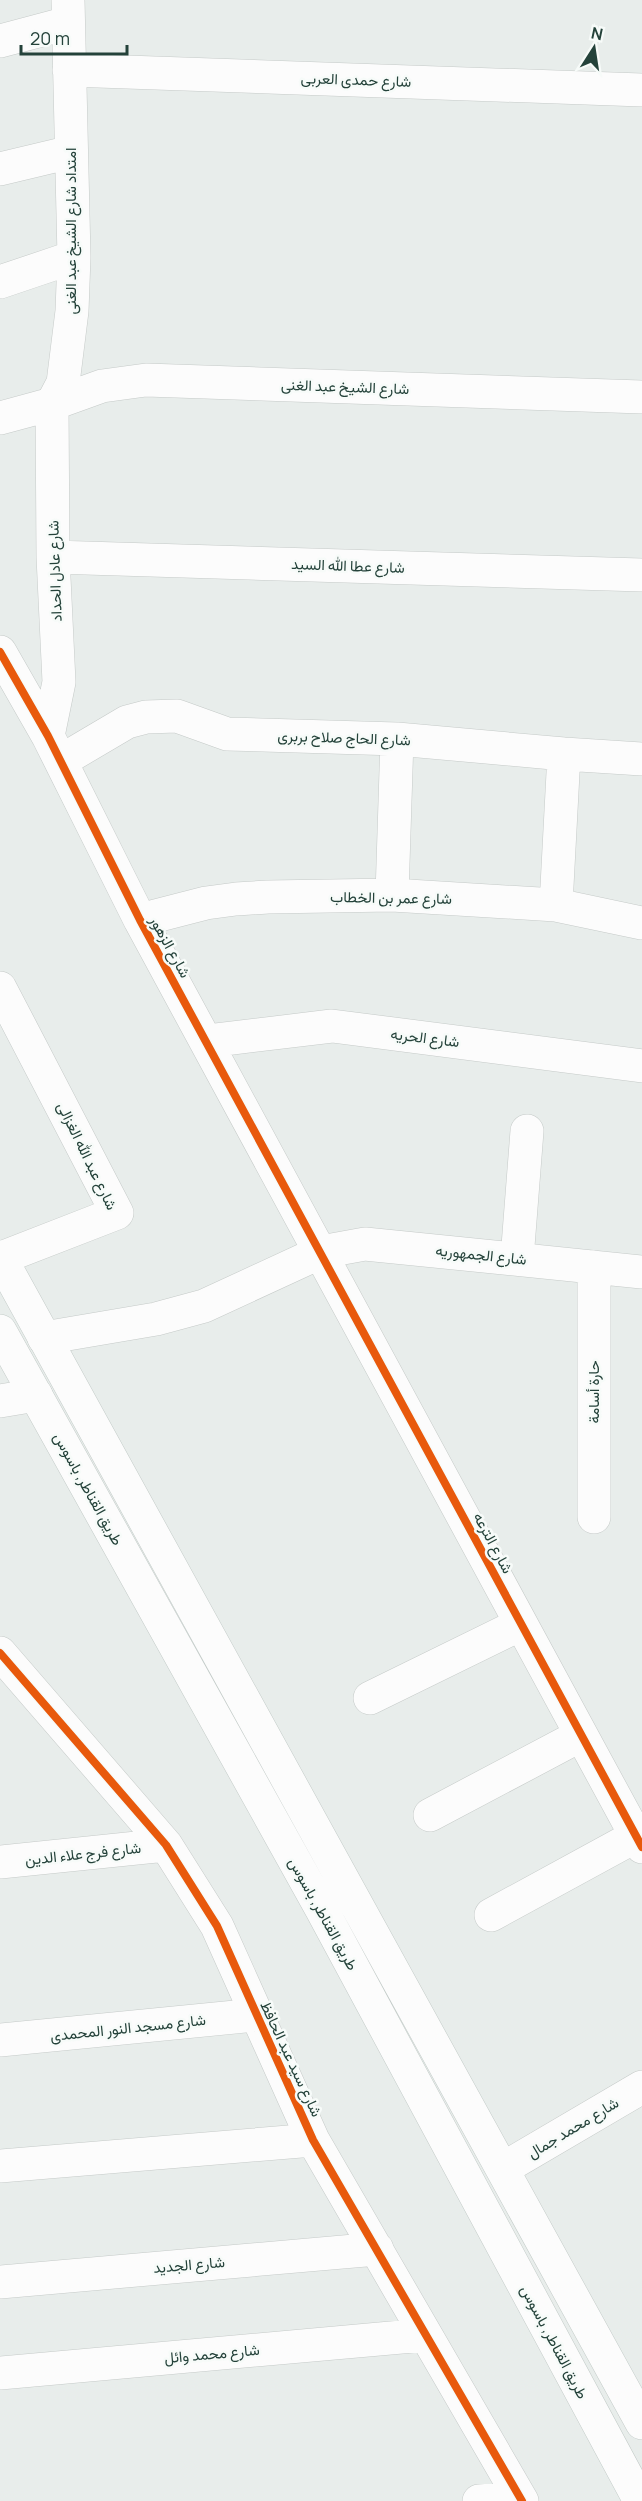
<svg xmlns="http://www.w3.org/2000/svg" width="642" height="2501" font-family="Manrope,Vazirmatn,sans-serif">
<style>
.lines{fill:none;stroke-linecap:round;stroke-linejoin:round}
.street-casing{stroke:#c5cac8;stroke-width:34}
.secondary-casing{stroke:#c3cbc8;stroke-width:34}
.street{stroke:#fcfcfc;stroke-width:33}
.secondary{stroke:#fcfcfc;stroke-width:33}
.cycleway-casing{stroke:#f7fbf9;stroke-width:11}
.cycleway{stroke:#e8590c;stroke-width:8}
.labels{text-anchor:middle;stroke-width:5;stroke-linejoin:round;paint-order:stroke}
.street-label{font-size:15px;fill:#24423a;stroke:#f7fbf9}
</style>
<rect width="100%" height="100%" fill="#e8edeb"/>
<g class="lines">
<defs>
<path id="street" d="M0 41 68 23
M69 70 642 90
M0 169 71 152
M0 282 74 257
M0 418 52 404 102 386 146 380 642 397
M53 557 642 575
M0 652 48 736 140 920 642 1847
M48 736 59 682 53 557 52 404 63 383 72 311 74 257 68 0
M61 761 127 722 146 717 177 716 227 734 397 739 564 754 642 759
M392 895 397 739
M556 905 564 754
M140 920 206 903 236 899 268 897 392 895 556 905 642 923
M0 988 117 1213 1 1258
M208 1041 332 1026 642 1066
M517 1259 527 1131
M44 1338 156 1319 204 1306 321 1252 365 1244 642 1272
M0 1401 36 1395
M594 1517V1267
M0 1653 166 1845 217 1926 313 2140 522 2501
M370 1698 521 1624
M430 1815 581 1735
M0 1862 166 1845
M491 1915 636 1836
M0 2040 256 2015
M0 2166 313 2140
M504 2168 642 2087
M0 2282 377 2249
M0 2373 424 2335
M479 2501 520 2498"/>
<path id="secondary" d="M0 1257 642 2423
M0 1331 322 1910 640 2501"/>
</defs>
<use href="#street" class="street-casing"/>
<use href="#secondary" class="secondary-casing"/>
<use href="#street" class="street"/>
<use href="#secondary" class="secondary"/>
<defs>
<path id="cycleway" d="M0 652 48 736 140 920 642 1847
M0 1653 166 1845 217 1926 313 2140 522 2501"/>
</defs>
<use href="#cycleway" class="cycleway-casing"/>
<use href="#cycleway" class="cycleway"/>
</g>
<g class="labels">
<g class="street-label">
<text transform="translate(356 80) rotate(2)" y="5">شارع حمدى العربى</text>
<text transform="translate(71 231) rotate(-90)" y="5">امتداد شارع الشيخ عبد الغنى</text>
<text transform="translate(345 387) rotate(2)" y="5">شارع الشيخ عبد الغنى</text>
<text transform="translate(348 566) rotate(2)" y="5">شارع عطا الله السيد</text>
<text transform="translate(55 571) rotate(-92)" y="5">شارع عادل الحداد</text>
<text transform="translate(344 738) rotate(2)" y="5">شارع الحاج صلاح بربرى</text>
<text transform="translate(391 898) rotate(1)" y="5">شارع عمر بن الخطاب</text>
<text transform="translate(170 947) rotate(61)" y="5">شارع الزهور</text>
<text transform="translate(425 1038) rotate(7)" y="5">شارع الحريه</text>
<text transform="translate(87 1156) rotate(64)" y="5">شارع عبد الله الغزالى</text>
<text transform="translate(481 1255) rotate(6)" y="5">شارع الجمهوريه</text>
<text transform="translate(594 1392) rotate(-90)" y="5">حارة أسامة</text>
<text transform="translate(88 1489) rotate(61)" y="5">طريق القناطر, باسوس</text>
<text transform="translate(493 1543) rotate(62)" y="5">شارع الترعه</text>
<text transform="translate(83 1854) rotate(-6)" y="5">شارع فرج علاء الدين</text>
<text transform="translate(323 1914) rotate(61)" y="5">طريق القناطر, باسوس</text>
<text transform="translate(128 2028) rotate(-6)" y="5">شارع مسجد النور المحمدى</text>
<text transform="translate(291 2059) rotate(65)" y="5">شارع سيد عبد الحافظ</text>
<text transform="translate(573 2128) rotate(-31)" y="5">شارع محمد جمال</text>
<text transform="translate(189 2265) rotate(-5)" y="5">شارع الجديد</text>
<text transform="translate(554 2342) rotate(62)" y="5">طريق القناطر, باسوس</text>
<text transform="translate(212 2354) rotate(-5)" y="5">شارع محمد وائل</text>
</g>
</g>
<g transform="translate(594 48) rotate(12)" stroke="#f7fbf9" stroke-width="4.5" paint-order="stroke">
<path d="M0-4.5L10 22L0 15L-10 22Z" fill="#24423a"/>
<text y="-9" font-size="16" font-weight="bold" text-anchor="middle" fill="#24423a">N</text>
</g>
<path d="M21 45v9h106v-9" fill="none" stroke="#24423a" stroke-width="3"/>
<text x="30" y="45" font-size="18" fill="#24423a" stroke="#f7fbf9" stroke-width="4.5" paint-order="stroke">20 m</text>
</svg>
